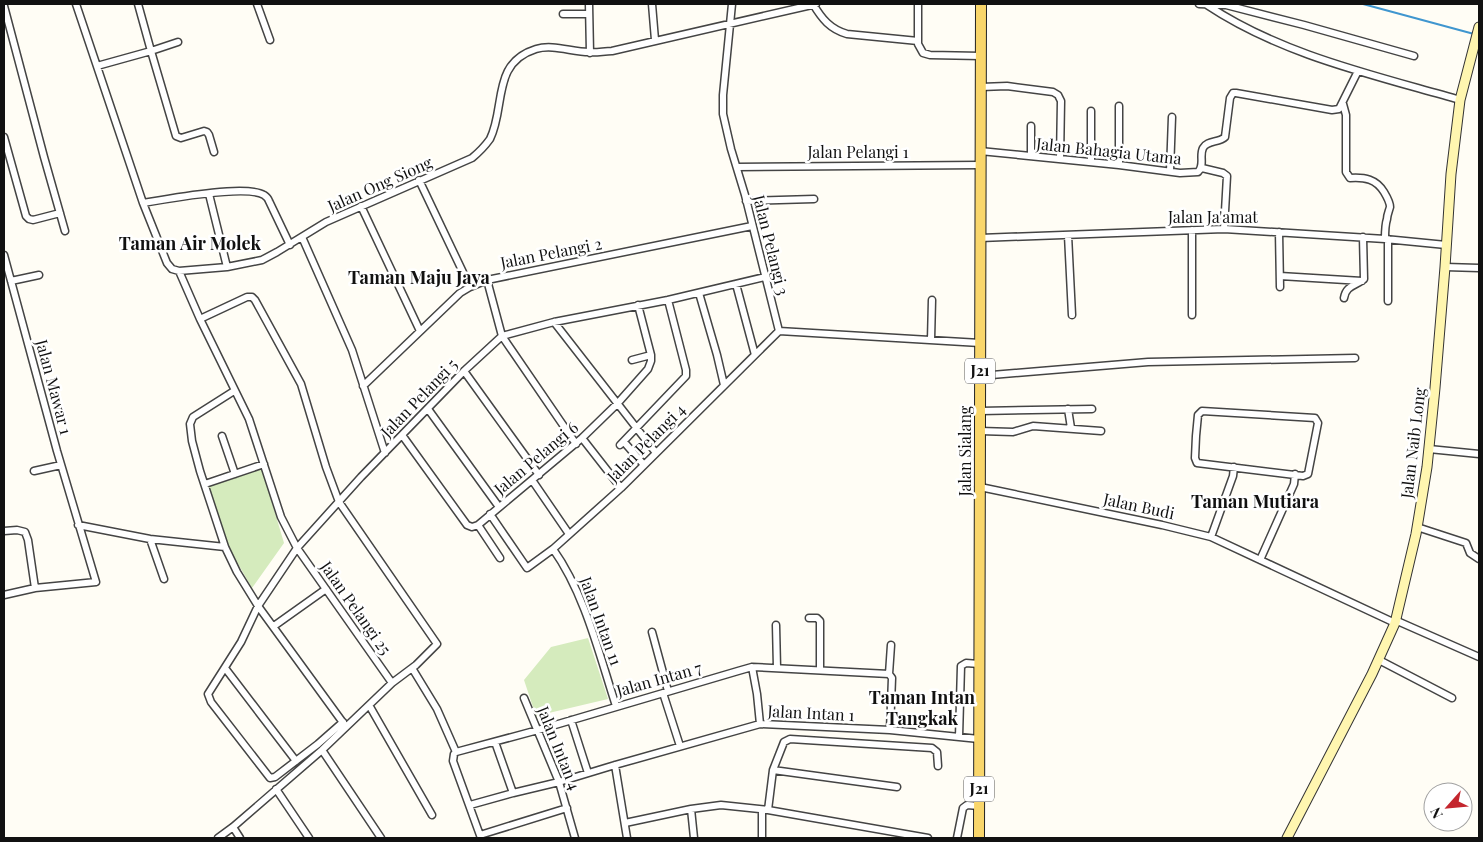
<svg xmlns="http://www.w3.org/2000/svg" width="1483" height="842" font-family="'Playfair Display',serif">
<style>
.park{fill:#d5ebbd}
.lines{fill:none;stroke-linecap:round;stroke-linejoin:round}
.stream{stroke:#3f96cf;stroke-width:2}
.street-casing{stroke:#444;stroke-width:9}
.secondary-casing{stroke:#333;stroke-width:11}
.primary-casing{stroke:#222;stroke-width:12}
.street{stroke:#fff;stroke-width:6}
.secondary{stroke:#fff6b0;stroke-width:9}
.primary{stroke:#f9d66b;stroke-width:10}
.labels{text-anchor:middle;stroke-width:5;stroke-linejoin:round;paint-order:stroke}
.shield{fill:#fff;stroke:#585858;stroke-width:1}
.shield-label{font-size:15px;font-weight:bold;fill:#111}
.street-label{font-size:16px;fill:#111;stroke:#fff}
.neighbourhood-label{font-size:18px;font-weight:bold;fill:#111;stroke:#fff}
</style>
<rect width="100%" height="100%" fill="#fffdf5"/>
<path class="park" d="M262 469 284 543 252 588 230 550 208 487Z
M588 638 608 699 536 716 524 680 551 647Z"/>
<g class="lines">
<path class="stream" d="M1363 4 1474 34"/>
<defs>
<path id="street" d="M76 4 143 203 167 263 172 269 179 271 227 267 262 260 277 252 326 222 472 158C478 153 485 146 490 139 506 107 491 63 536 49 553 44 572 52 589 52 596 53 604 51 612 51L816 4
M138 4 151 51 178 42
M257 4 270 40
M589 4 590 53
M652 4 655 40
M732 4 723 95V114L731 149 745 195 779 331
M813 4C822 19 830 29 847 34L918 41
M918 4V44L923 53 930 55 981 56
M1199 4 1226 5 1304 25 1414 56
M1207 5C1282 55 1374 75 1460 100
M4 6 44 157 65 231
M563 14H589
M97 66 151 51 176 136 181 138 204 131 207 132 209 135 214 152
M981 87 1007 86 1053 92 1058 95 1061 101 1060 159
M1343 104 1346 115V172L1350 178C1365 177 1376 179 1384 192 1387 197 1390 202 1390 207 1389 211 1387 215 1387 219 1385 225 1385 232 1385 239
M1119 106V165
M4 137 26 216 29 219 33 220 60 213
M980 151 1119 165 1180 173 1198 172C1205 165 1199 156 1203 148 1207 140 1219 143 1225 137L1230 98 1233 93H1236L1332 110 1339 109 1358 71
M1031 156V126
M1091 162V111
M737 167 980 165
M1202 168 1223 173 1227 176 1224 229
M1170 171 1172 117
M419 180 470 287
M209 194 227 267
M746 201 814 199
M143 203C167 199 246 184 264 195 267 197 268 198 269 201L290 245
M361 206 420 331
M1279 232 1280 287
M1068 235 1072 315
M302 237 352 350 385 453
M980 238 1224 229 1385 239 1446 245
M1388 239V301
M4 255 57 451 96 582 35 588 4 595
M1445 267 1479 268
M179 271 200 319 249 419 281 517 297 548 392 683
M1280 276 1362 281
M487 280 502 336 576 444
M11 281 39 275
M736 284 755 355
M699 293 717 355 724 385
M1344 298C1346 285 1356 286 1364 279L1363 237
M1192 315V230
M200 319 247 297H252L255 300 301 384 326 467 339 502 437 644 416 665 392 683 322 750 233 827 218 838
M554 322 656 453
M779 331 980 343
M931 340 932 300
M632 360 651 355
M464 371 539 475
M980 376 1148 362 1355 358
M363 386 460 293 470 287 487 280 752 226
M234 391 193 417 190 424 192 441 200 471 225 547 237 572 258 606 344 724
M428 409 499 507
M1068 409 1071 428
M980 411 1092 409
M1202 411 1315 418 1318 423 1308 474 1303 476 1197 463 1195 458 1196 436 1198 415Z
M980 431 1013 432 1033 426 1101 431
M402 435 467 525 472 527 478 525 582 438 617 404 648 369 651 361V355L638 305
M222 436 235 474
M582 438 621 488
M624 442 644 465
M620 445 686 376V370L668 300
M1429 449 1479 454
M34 471 61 465
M532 480 569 534
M205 484 264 464
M980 487 1162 525 1211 537 1395 623
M490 514 527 568 553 549 621 488 779 331
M78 525 150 539 225 547
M478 525 500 558
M1417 527 1466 543 1470 553 1479 559
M4 531 17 530 25 532 28 540 35 588
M1211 537 1233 476 1234 467
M150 539 164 579
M553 549C585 594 599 654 616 706
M1260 560 1294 484 1295 474
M809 618H817L820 621V670
M1395 620 1479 657
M776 625 777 668
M274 626 326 589
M652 632 668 691
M1379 660 1452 698
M752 667 757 694 760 724
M225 668 296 761
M412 668 437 709 456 752
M889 674 891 645
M663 693 680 746
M524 698 559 782 575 838
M369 705 432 815
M571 720 588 773
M343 722 318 744 275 777 270 778 211 702 208 694 241 642 258 606 297 548 361 477 464 371 502 336 554 322 668 300 765 277
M959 737 961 666 966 663 979 664
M322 750 381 838
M615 765 627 838
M773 770 784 742 790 739 932 748 937 752 938 766
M276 789 309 838
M513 793 559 782 615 765 760 724 890 730 979 739
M470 805 513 793 495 742
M691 809 694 838
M762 810V838
M768 810 773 770 897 787
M625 823 691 809 721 805 768 810 928 838
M233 827 240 838
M480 835 567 808
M481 838 453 761 454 754 456 752 538 730 738 671 752 667 889 674 892 678 890 730
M957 838 963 808 967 805 979 806"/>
<path id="secondary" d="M1287 838 1372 674 1395 623 1416 534 1427 467 1435 388 1445 267 1451 174 1460 100 1479 27"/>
<path id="primary" d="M979 838 981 4"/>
</defs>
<use href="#street" class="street-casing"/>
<use href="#secondary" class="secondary-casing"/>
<use href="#primary" class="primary-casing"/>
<use href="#street" class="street"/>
<use href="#secondary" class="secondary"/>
<use href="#primary" class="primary"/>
</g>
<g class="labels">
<g class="shield">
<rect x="965" y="358.5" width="30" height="25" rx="4"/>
<rect x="964" y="776.5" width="30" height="25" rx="4"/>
</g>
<g class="shield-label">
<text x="980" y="376">J21</text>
<text x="979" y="794">J21</text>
</g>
<g class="street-label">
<text transform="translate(1109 151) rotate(6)" y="6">Jalan Bahagia Utama</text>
<text x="858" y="158">Jalan Pelangi 1</text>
<text transform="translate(380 184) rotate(-24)" y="6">Jalan Ong Siong</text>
<text x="1213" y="223">Jalan Ja'amat</text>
<text transform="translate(771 245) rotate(76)" y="6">Jalan Pelangi 3</text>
<text transform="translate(551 253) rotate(-11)" y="6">Jalan Pelangi 2</text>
<text transform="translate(54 387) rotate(75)" y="6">Jalan Mawar 1</text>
<text transform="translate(419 398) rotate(-46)" y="6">Jalan Pelangi 5</text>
<text transform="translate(646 443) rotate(-45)" y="6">Jalan Pelangi 4</text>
<text transform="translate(1413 443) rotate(-83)" y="6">Jalan Naib Long</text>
<text transform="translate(965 451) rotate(-90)" y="6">Jalan Sialang</text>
<text transform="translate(536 458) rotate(-40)" y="6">Jalan Pelangi 6</text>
<text transform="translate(1139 506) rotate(12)" y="6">Jalan Budi</text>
<text transform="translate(356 608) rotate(55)" y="6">Jalan Pelangi 25</text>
<text transform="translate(601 621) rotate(70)" y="6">Jalan Intan 11</text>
<text transform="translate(659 679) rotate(-16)" y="6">Jalan Intan 7</text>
<text transform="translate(811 713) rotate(3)" y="6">Jalan Intan 1</text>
<text transform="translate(559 748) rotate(68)" y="6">Jalan Intan 4</text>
</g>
<g class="neighbourhood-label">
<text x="190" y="250">Taman Air Molek</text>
<text x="419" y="284">Taman Maju Jaya</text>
<text x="1255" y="508">Taman Mutiara</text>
<text x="922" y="704">Taman Intan<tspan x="922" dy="21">Tangkak</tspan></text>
</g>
</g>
<rect width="1483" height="842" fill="none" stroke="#111111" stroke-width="10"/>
<g transform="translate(1448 807) rotate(243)"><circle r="24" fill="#ffffff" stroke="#a0a0a0"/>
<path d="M0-4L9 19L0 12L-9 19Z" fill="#c4262e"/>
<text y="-8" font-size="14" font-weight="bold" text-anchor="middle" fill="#111111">N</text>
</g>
</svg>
